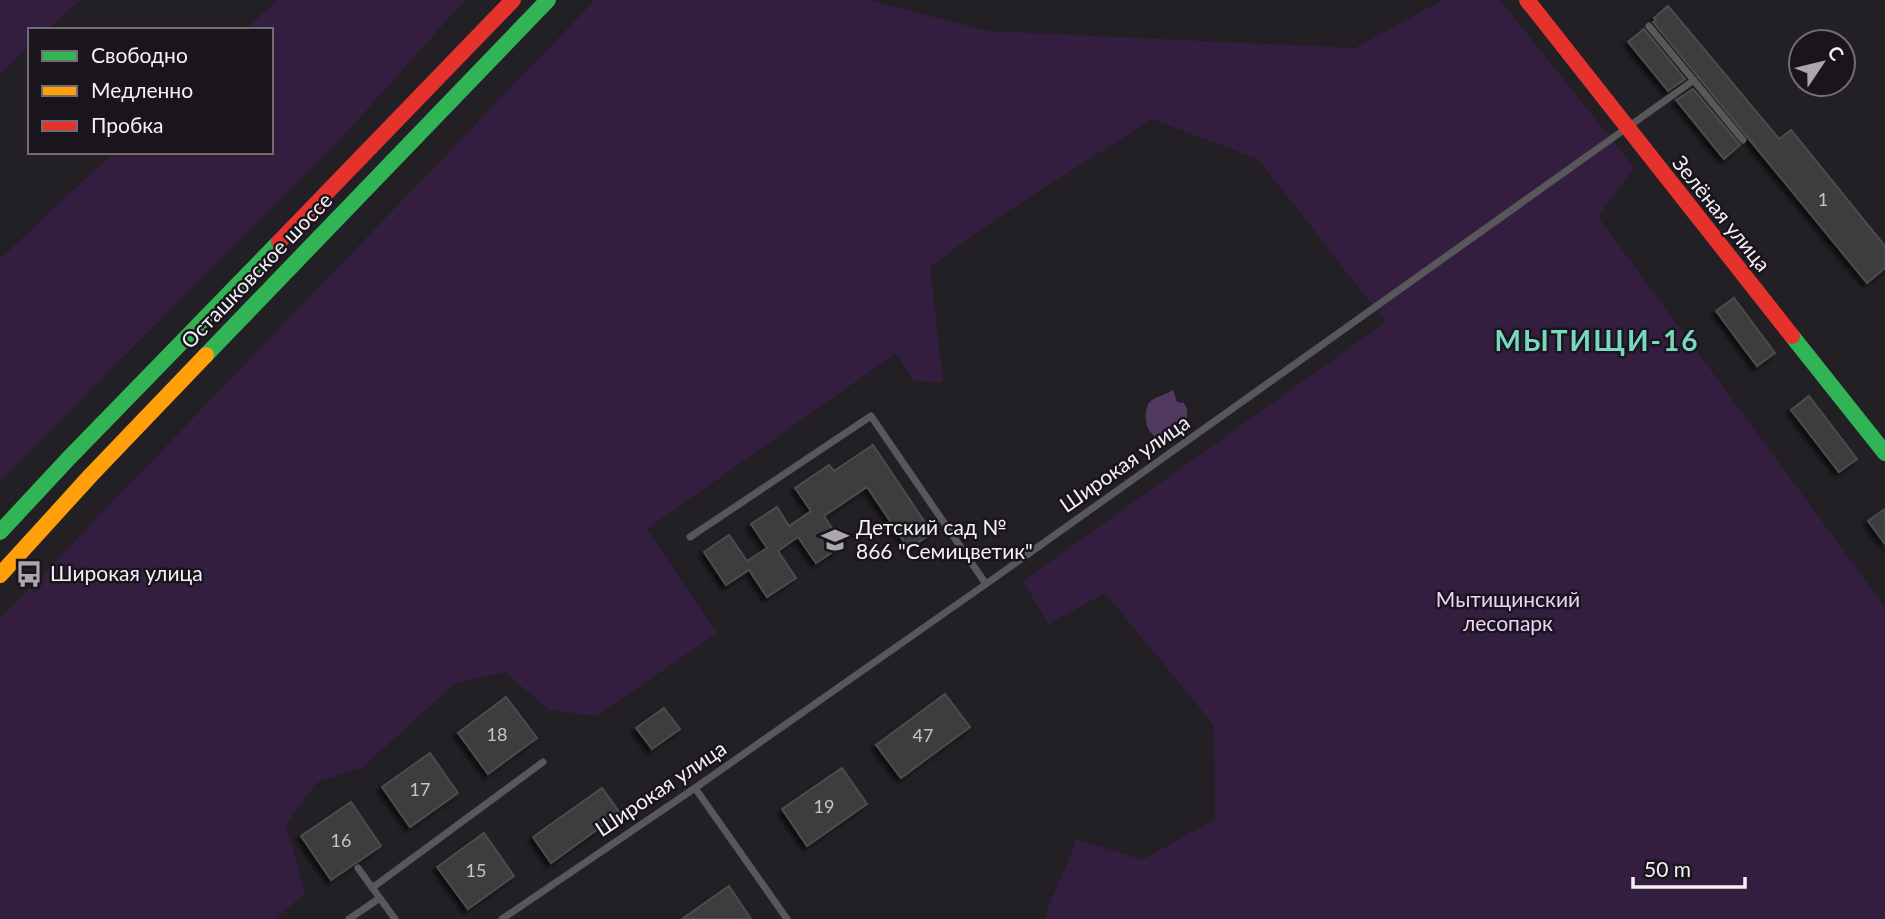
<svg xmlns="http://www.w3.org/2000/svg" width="1885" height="919" font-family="Lato,sans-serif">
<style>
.green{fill:#341e40}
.water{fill:#51395f}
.building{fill:#3c3c3e;stroke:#4b4d4e;stroke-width:2;filter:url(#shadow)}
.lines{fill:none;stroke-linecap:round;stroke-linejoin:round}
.lane{stroke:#58575a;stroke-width:7}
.fast{stroke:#30b455;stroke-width:16}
.slow{stroke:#ff9f0a;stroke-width:16}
.jam{stroke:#e5322d;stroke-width:16}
.labels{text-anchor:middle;stroke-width:5;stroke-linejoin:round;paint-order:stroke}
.number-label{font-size:18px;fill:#c6c4c8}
.street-label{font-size:21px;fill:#f4f1f6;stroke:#1a151c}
.poi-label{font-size:21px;fill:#f4f1f6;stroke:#1a151c;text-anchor:start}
.park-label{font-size:21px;fill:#ecd1fb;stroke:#1a151c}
.district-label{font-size:28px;font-weight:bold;letter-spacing:2px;fill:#77d8bf;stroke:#1a151c}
</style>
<defs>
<filter id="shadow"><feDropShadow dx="-4" dy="4" stdDeviation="2" flood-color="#0009"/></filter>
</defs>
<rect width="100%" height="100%" fill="#222024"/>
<path class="green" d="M0 0H80L47 30H30V45L0 74Z
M277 0H465L344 135 0 481V259L114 152H271V30H245Z
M595 0H867L988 31 1355 48 1443 0H1500L1634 167 1598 217 1885 607V919H1047L1046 913 1077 839 1142 860 1215 819 1214 725 1105 593 1048 624 1023 581 1386 322 1258 159 1152 119 994 220 930 267 943 382 914 381 896 353 647 529 717 633 596 716 549 710 505 672 454 684 363 767 316 783 286 825 305 893 275 919H0V619Z"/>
<path class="water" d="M1173 390 1177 402 1184 403 1187 409V419L1177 432 1169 433 1164 442H1160C1156 438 1150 433 1148 428 1145 421 1144 405 1152 400 1157 396 1166 395 1173 390Z"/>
<path class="building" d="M1668 6 1779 139 1791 130 1885 246V268L1867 283 1653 22 1656 20 1654 18Z
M1644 29 1685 79 1668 91 1628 42Z
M1693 89 1740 145 1724 159 1676 100Z
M1734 298 1775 353 1757 366 1716 311Z
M1809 396 1857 459 1839 472 1791 410Z
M873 445 932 533 909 549 867 487 824 516 843 545 816 563 798 537 778 551 796 578 767 597 749 570 726 585 704 552 729 535 747 561 767 548 751 524 777 507 789 526 811 511 795 488 829 465 834 471Z
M1885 509V544L1868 521Z
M945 694 970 727 901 778 876 745Z
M506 697 537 738 488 774 458 733Z
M664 708 680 729 652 749 636 728Z
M430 753 458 793 410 827 382 787Z
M842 768 867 804 807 846 782 809Z
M602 788 620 813 551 863 533 837Z
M351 802 381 846 331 880 301 836Z
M484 833 514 876 468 909 437 867Z
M729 886 751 919H682Z"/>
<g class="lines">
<path class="lane" d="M1649 26 1743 140
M690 537 871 416 986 584
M695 788 787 919
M358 868 395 919
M372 888 543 762
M349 919 380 898
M502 919 695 788 986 584 1694 80"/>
<path class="fast" d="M1792 336 1885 453
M206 355 548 0
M0 532 68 459 279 242"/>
<path class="slow" d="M0 575 91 475 206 355"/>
<path class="jam" d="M1527 0 1792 336
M279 242 513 0"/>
</g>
<defs>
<symbol id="school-bare" viewBox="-9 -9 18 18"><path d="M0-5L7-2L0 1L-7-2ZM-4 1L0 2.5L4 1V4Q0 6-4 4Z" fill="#aaa8ac" stroke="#1a151c" stroke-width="2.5" paint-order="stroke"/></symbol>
<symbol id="bus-bare" viewBox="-9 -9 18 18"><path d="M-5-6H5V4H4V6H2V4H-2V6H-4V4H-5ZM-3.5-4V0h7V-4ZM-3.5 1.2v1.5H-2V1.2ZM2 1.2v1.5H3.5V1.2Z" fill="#aaa8ac" stroke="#1a151c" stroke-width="2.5" paint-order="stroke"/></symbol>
</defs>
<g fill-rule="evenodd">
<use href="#school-bare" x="816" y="521" width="38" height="38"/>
<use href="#bus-bare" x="10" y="555" width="38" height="38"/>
</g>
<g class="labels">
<g class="number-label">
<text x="1823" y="206">1</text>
<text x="497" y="741">18</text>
<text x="923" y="742">47</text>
<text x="420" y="796">17</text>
<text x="824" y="813">19</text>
<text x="341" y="847">16</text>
<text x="476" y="877">15</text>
</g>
<g class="street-label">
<text transform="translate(1721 214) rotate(51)" y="7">Зелёная улица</text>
<text transform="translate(257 271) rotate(-46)" y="7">Осташковское шоссе</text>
<text transform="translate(1125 464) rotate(-35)" y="7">Широкая улица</text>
<text transform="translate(661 789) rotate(-34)" y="7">Широкая улица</text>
</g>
<g class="poi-label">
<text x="856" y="535">Детский сад №<tspan x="856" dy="24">866 "Семицветик"</tspan></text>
<text x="50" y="581">Широкая улица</text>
</g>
<g class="park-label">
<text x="1508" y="607">Мытищинский<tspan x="1508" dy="24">лесопарк</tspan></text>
</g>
<g class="district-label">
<text x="1597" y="351">МЫТИЩИ-16</text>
</g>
</g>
<rect x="28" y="28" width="245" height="126" fill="#1a151c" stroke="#716d73" stroke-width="2"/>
<rect x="42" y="51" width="35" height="10" fill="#30b455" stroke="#716d73" stroke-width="2"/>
<text x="91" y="63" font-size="21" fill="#f4f1f6">Свободно</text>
<rect x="42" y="86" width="35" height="10" fill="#ff9f0a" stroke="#716d73" stroke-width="2"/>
<text x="91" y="98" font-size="21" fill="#f4f1f6">Медленно</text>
<rect x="42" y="121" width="35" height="10" fill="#e5322d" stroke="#716d73" stroke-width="2"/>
<text x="91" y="133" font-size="21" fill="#f4f1f6">Пробка</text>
<g transform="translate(1822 63) rotate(55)"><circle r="33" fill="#1a151c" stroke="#716d73" stroke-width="2"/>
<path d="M0-5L12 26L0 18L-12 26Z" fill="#aaa8ac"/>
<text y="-10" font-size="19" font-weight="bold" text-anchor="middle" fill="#f4f1f6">С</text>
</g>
<path d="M1633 877v10h112v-10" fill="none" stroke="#f4f1f6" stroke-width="3.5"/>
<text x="1644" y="877" font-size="21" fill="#f4f1f6" stroke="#1a151c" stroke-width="5" paint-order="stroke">50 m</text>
</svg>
